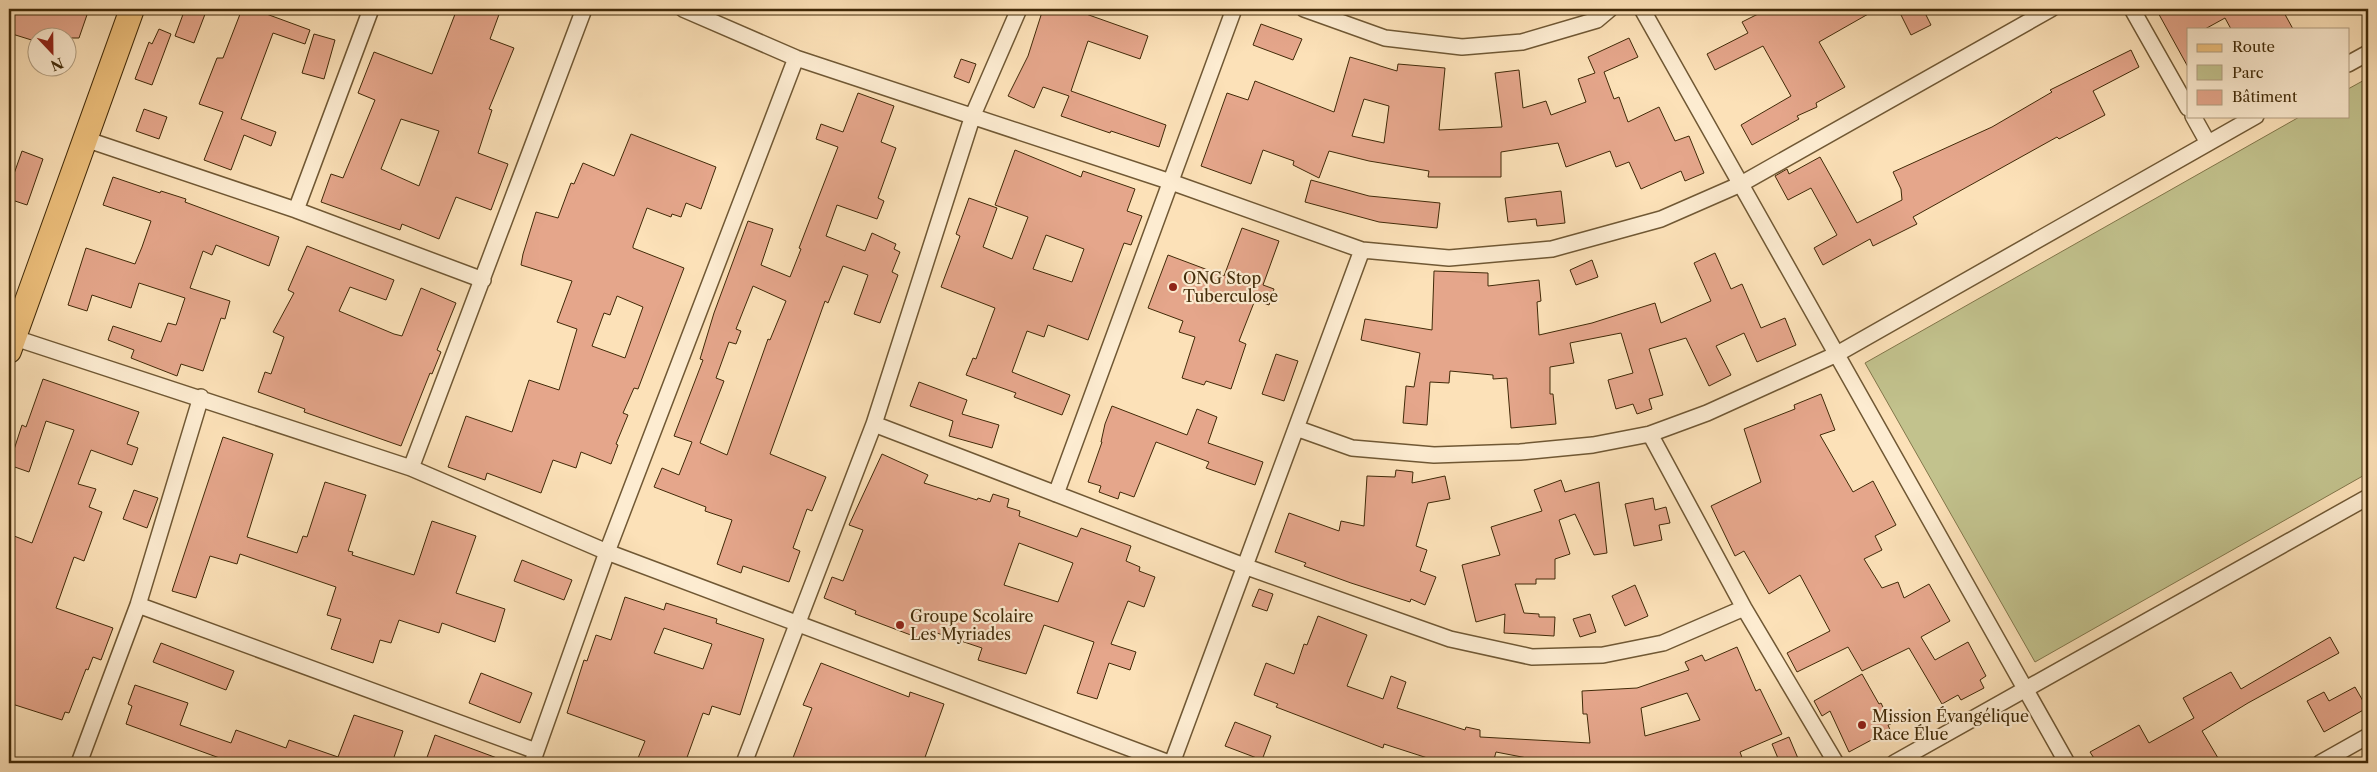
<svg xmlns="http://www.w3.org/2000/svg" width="2377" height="772" font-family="'Libre Caslon Text',serif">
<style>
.green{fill:#c2c28d;stroke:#82764a}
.building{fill:#e5a68b;stroke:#412a08;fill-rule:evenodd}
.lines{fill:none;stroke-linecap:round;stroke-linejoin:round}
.street-casing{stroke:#705834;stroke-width:18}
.primary-casing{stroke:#412a08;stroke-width:26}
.street{stroke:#fdecd1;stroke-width:15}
.primary{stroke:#eec07c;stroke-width:24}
.poi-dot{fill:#8f2418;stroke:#fdecd1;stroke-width:2}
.labels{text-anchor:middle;stroke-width:4.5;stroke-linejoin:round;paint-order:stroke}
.poi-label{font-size:16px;fill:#412a08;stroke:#fdecd1;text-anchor:start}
</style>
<rect width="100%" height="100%" fill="#fce1b8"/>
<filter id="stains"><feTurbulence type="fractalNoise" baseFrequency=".004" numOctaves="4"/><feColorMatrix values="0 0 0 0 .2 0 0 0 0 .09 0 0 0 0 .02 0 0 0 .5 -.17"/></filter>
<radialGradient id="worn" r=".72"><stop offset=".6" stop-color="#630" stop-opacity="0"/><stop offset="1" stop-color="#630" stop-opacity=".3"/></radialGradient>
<path class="green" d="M2368 78V473L2035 662 1865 363 2301 116H2348V89Z"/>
<path class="building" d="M9 9H89L79 38H38V42L9 33Z
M185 9H207L194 43 175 36Z
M242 9H262L261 12 310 30 305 44 273 33 241 119 276 132 271 146 244 135 231 170 204 160 223 112 199 104 217 58H223Z
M457 9H501L490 39 514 48 489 109 492 110 478 153 508 164 491 210 456 197 439 239 402 224 400 230 321 202 331 174 343 178 375 100 358 93 374 52 432 74ZM401 119 439 131 419 186 381 169Z
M1043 9H1072L1148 36 1140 59 1088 41 1071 91 1166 125 1159 147 1111 131 1110 133 1061 116 1069 96 1043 87 1034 108 1008 96 1028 56Z
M1768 9H1877L1819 42 1845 87 1816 103 1817 107 1797 116 1799 119 1752 145 1741 125 1791 96 1763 46 1715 70 1707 54 1748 33 1742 22Z
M1898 9H1923L1931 25 1911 35Z
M2156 9H2282L2293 29H2231L2225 18 2205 29H2188V67Z
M1261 24 1302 39 1293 60 1253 45Z
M159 29 171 34 152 85 135 79 149 42 152 44Z
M314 34 335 40 324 79 302 73Z
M1629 38 1638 57 1604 72 1614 99 1619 97 1628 122 1659 107 1675 141 1689 136 1704 173 1685 181 1681 171 1641 189 1629 162 1616 167 1610 151 1566 167 1558 143 1501 152V177H1428L1429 171 1369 161 1329 151 1319 178 1293 165 1294 161 1263 150 1251 184 1201 166 1227 93 1248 100 1255 81 1334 112 1350 57 1397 71 1398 64 1445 68 1439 130 1502 127 1495 73 1519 70 1523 108 1546 101 1551 115 1586 102 1578 79 1595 73 1588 57ZM1364 99 1389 106 1384 143 1352 136Z
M2131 50 2139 67 2093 91 2105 115 2059 139 2057 137 1913 217 1917 224 1873 246 1870 239 1823 265 1814 248 1837 235 1811 188 1788 200 1775 176 1787 169 1789 174 1820 157 1857 223 1902 200 1901 189 1893 172 1992 127 2052 92 2050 90Z
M961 59 976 64 969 83 954 77Z
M858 93 894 106 881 142 896 148 878 198 884 201 877 219 837 205 826 236 865 251 872 233 896 244 894 249 900 252 892 272 898 275 880 323 854 314 868 275 843 266 828 303 825 301 770 454 826 477 812 511 807 509 793 548 800 551 789 582 743 566 741 573 717 564 732 520 705 511 706 507 654 487 662 468 679 475 692 442 674 436 703 360 700 359 714 313 748 221 773 229 761 265 790 277 801 249 799 248 838 147 816 139 821 124 843 132ZM753 286 786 301 770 340 768 339 727 455 700 443 724 381 716 378 729 342 736 344 741 331 736 329Z
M144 109 167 117 159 139 136 131Z
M631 134 716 167 701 209 686 203 681 217 672 214 671 217 647 208 633 246V248L684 268 638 389 634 388 623 413 628 415 616 444 618 445 611 464 581 452 576 468 553 460 541 493 487 473 485 480 448 467 466 416 512 432 529 380 559 390 577 329 557 322 572 281 521 265 523 254 536 212 558 218 571 183 574 184 583 163 614 176ZM617 296 643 307 625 358 592 346 604 313 610 315Z
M1015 150 1081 177 1083 171 1135 189 1127 211 1142 216 1131 245 1124 243 1088 340 1048 325 1044 337 1027 331 1012 372 1070 395 1062 415 1014 397 1016 393 966 375 973 358 976 359 995 308 941 287 960 236 956 234 969 198 997 208 983 247 1012 259 1028 217 995 205ZM1046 235 1084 249 1072 282 1033 269Z
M22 151 43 159 27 205 9 199V188Z
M113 177 160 193 161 191 186 199 185 202 279 237 269 266 216 245 212 255 203 251 190 288 230 301 225 319 221 318 203 371 181 364 177 376 131 358 134 350 108 340 113 326 161 342 168 323 176 325 185 298 139 283 131 308 92 295 87 311 68 305 86 248 135 264 142 247 151 221 103 205Z
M1311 180 1369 196 1440 203 1437 228 1379 222 1305 202Z
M1561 191 1565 223 1537 226 1536 219 1508 222 1505 198Z
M1242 228 1279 241 1263 285 1274 289 1269 305 1255 300 1239 341 1246 344 1231 389 1206 381 1204 385 1182 378 1195 337 1179 332 1183 321 1148 308 1168 255 1224 276Z
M307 246 394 280 386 300 350 287 339 311 394 334 402 336 421 288 456 303 437 350 441 352 432 374 430 373 401 446 304 412 305 409 258 392 265 372 271 374 284 337 273 332 294 293 288 290Z
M1715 253 1731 289 1742 284 1761 328 1785 318 1796 345 1757 362 1744 333 1716 346 1731 375 1709 386 1686 338 1649 349 1663 395 1649 399 1652 409 1637 414 1633 404 1616 409 1608 380 1633 373 1621 333 1570 343 1574 363 1550 367V394H1553L1556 424 1511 428 1507 378 1493 379V375L1450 371 1449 383 1430 382 1427 425 1403 423 1406 386 1414 387 1420 353 1361 340 1365 319 1432 330 1434 271 1488 273V286L1539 280 1541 301 1537 302 1539 335 1592 323 1655 303 1661 323 1711 301 1694 263Z
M1592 260 1598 277 1576 285 1570 270Z
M1276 354 1298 361 1284 401 1262 394Z
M43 379 139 412 127 444 138 448 132 465 91 450 78 484 96 489 89 507 102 512 84 561 74 557 56 608 113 628 101 660 93 657 88 670 86 669 69 713 65 712 62 720 9 703V534L32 543 74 430 46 421 29 472 9 465 22 425 26 427Z
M919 382 967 400 962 414 999 425 992 448 949 436 953 421 910 406Z
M1821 394 1835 430 1820 435 1853 492 1873 481 1896 525 1875 536 1882 550 1864 559 1882 588 1898 582 1904 598 1929 584 1950 621 1921 637 1935 660 1968 642 1986 676 1980 680 1984 688 1961 700 1958 695 1942 704 1909 648 1862 671 1848 647 1797 672 1787 653 1830 631 1800 575 1769 594 1744 551 1735 556 1711 506 1761 482 1744 429 1795 409 1794 405Z
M1112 406 1187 435 1197 409 1217 417 1208 443 1263 462 1255 485 1206 468 1209 462 1156 442 1134 497 1120 492 1118 499 1099 492 1101 486 1088 482 1102 442H1101L1105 424Z
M223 437 273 454 247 537 297 553 303 536 307 537 325 482 366 495 348 551 353 552 352 555 414 575 432 521 476 536 456 593 505 609 495 642 442 623 439 633 399 620 391 643 380 640 373 663 331 649 341 619 327 615 336 587 240 554 237 564 210 556 196 598 172 591Z
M882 454 928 475 924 483 977 500 978 498 990 502 993 494 1009 499 1007 507 1020 511 1019 516 1077 537 1081 528 1131 546 1126 561 1140 567 1139 571 1155 577 1144 607 1128 601 1111 644 1136 652 1130 670 1109 663 1097 699 1077 693 1094 642 1044 625 1026 674 978 660 982 648 928 630 924 640 855 614 856 611 824 598 832 577 843 581 863 530 849 525ZM1019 543 1073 563 1058 602 1004 585Z
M1396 470 1413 472 1412 483 1445 476 1450 499 1428 503 1416 546 1427 550 1420 571 1436 577 1425 605 1411 599 1410 602 1351 583 1304 566 1306 563 1275 552 1289 513 1339 531 1341 521 1364 526 1367 476 1395 477Z
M1561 480 1565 492 1599 482 1607 553 1594 555 1575 514 1559 520 1570 554 1555 559V579H1536V584H1515L1524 613 1539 614V617H1555L1554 636 1504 633 1505 614 1476 622 1462 565 1500 555 1491 527 1542 511 1534 490Z
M134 490 158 498 147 528 123 519Z
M1653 498 1655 510 1666 507 1670 523 1659 525 1662 540 1634 546 1625 504Z
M522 560 572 580 564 600 514 581Z
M1635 585 1648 616 1625 626 1612 596Z
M1259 589 1273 594 1267 611 1252 606Z
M625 597 664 610 666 603 717 619 716 623 764 639 740 715 712 706 709 715 703 713 685 763H636L645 741 567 713 584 660 587 661 596 635 611 640ZM664 628 712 644 703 669 654 653Z
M1590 614 1596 632 1580 637 1573 619Z
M1318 616 1367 635 1347 686 1383 699 1391 676 1406 682 1397 708 1465 730 1466 727 1480 730V737L1590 743 1587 714H1583L1582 691 1637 688 1689 670 1685 662 1702 655 1705 661 1737 647 1756 691 1760 689 1782 734 1740 752 1744 763H1527V758L1496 752 1493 763H1443L1384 744 1383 748 1276 707 1278 704 1254 695 1266 663 1294 674 1304 644 1307 645ZM1687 693 1700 720 1645 736 1641 708Z
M2330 637 2339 653 2248 703 2202 731 2221 763H2097L2090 752 2139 725 2149 743 2194 718 2183 698 2231 672 2241 689Z
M161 643 234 671 226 690 153 662Z
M821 663 909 697 910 692 944 704 923 763H872L858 758 856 763H791L812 708 803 705Z
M481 673 532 693 520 723 469 703Z
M1862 674 1879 704 1881 703 1891 724 1888 725 1890 730 1849 752 1830 711 1822 716 1814 701Z
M135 685 188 703 180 725 231 743 236 730 286 748 289 740 338 757 354 715 403 731 392 763H289L278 760 277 763H224L225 760 126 724 132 706 128 704Z
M2355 687 2367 708 2324 732 2307 701 2324 692 2329 701Z
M1235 722 1271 736 1262 760 1225 746Z
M435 735 505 761V763H425Z
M1789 737 1797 756 1800 763H1780L1772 744Z"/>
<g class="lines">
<defs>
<path id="street" d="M683 9 796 58 1171 182 1362 250 1449 258 1552 249 1661 219 1741 184 2051 9
M1304 9 1385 38 1462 47 1522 42 1597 20 1610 9
M1642 9 2067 763
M2132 9 2188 108
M2348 64 2368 53
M2193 116 2208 143
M85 139 296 210 483 280
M296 210 371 9
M9 336 411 468 607 552 1169 763
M874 424 1244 566 1450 639 1532 657 1603 655 1663 643 1744 608
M1296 428 1352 448 1434 455 1520 452 1593 445 1650 434 1707 413 1837 354 2256 116
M1650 434 1744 608 1836 763
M411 468 584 9
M1056 494 1234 9
M138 605 536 751
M79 763 138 605 201 397
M532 763 607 552 796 58
M744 763 874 424 973 115 1019 9
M1172 763 1362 250
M1894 763 2368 497
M2320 763 2368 736"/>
<path id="primary" d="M9 351 132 9"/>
</defs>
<use href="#street" class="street-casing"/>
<use href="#primary" class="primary-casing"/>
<use href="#street" class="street"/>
<use href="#primary" class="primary"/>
</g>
<g class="poi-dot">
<circle cx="1173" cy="287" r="5"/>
<circle cx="900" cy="625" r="5"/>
<circle cx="1862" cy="725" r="5"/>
</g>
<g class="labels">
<g class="poi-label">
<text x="1183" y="284">ONG Stop<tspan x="1183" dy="18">Tuberculose</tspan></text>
<text x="910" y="622">Groupe Scolaire<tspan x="910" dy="18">Les Myriades</tspan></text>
<text x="1872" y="722">Mission Évangélique<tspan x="1872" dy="18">Race Élue</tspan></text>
</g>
</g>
<rect width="2377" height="772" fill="none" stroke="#fce1b8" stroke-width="30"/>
<rect x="10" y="10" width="2357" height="752" fill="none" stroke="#412a08" stroke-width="2.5"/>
<rect x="15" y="15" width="2347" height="742" fill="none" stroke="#412a08"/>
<rect x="2187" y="28" width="162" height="90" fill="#fdecd1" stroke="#b29e81"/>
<rect x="2197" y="44" width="25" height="8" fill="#eec07c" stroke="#b29e81"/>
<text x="2232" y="52" font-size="15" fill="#412a08">Route</text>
<rect x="2197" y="65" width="25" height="15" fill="#c2c28d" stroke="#b29e81"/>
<text x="2232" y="78" font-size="15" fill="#412a08">Parc</text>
<rect x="2197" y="90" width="25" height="15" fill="#e5a68b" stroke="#b29e81"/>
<text x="2232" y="102" font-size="15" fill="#412a08">Bâtiment</text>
<g transform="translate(52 52) rotate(158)"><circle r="24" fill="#fdecd1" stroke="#b29e81"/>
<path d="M0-4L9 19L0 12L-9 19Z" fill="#8f2418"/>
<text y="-8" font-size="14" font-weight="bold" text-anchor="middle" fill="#412a08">N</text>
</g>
<rect width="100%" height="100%" filter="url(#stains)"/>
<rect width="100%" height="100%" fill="url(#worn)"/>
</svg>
